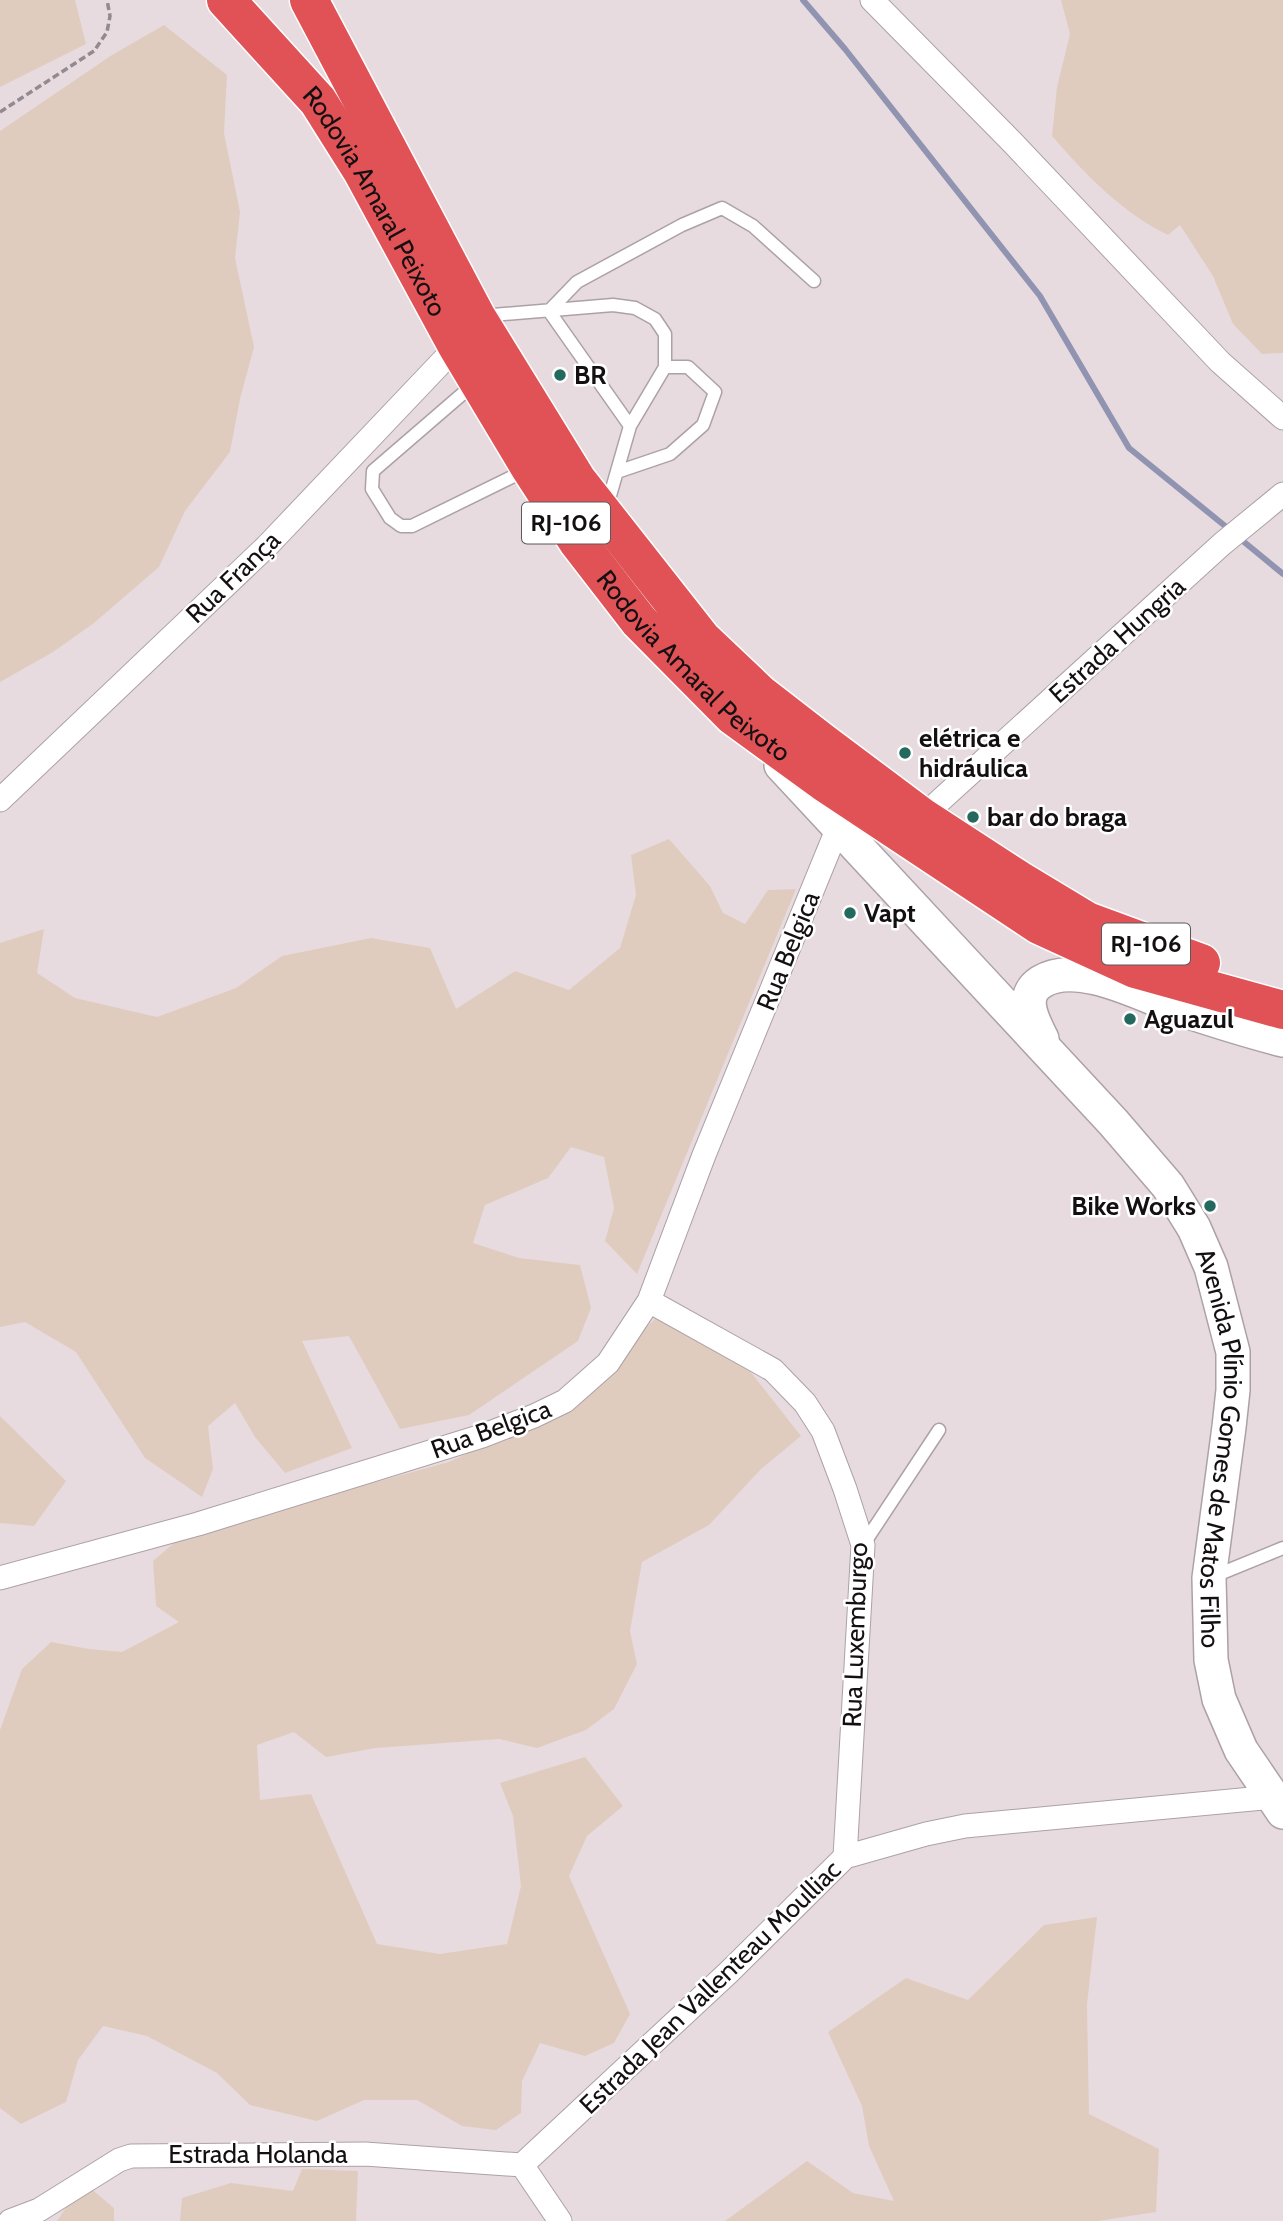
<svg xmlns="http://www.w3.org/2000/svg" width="1283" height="2221" font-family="Cabin,sans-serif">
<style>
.green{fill:#e0ccbf}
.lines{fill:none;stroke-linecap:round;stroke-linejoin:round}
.stream{stroke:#9194b1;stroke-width:6}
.lane-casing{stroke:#aca1a6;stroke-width:15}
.street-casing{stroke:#aca1a6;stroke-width:25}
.secondary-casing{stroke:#aca1a6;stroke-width:36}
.highway-casing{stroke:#fff;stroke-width:41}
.path{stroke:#938a8e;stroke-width:3.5;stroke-dasharray:7 3.5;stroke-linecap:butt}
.lane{stroke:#fff;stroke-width:12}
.street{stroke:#fff;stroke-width:23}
.secondary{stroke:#fff;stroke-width:33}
.highway{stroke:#e05256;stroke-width:38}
.poi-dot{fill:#24695d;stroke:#fff;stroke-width:2.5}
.labels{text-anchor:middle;stroke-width:5;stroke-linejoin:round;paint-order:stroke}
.shield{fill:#fff;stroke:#5a5859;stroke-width:2}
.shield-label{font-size:24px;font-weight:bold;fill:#141012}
.street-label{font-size:26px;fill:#141012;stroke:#fff}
.poi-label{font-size:26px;font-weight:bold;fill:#141012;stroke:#fff;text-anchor:start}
</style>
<rect width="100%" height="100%" fill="#e7dbe0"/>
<path class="green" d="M0 0H75L86 44 0 87Z
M1061 0H1283V353L1262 354 1233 324 1213 276 1180 225 1168 235C1121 212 1086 175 1052 136L1057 87 1070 34Z
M164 25 227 75 224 133 240 212 235 258 254 347 240 399 230 452 185 511 159 567 94 623 53 652 0 682V131L112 55Z
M669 839 710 886 723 913 745 924 768 890 796 889 637 1274 605 1241 614 1208 604 1157 571 1147 548 1178 485 1205 473 1243 519 1258 580 1265 591 1308 578 1341 469 1415 400 1429 349 1336 302 1341 352 1448 285 1473 255 1437 235 1403 208 1426 213 1469 202 1497 145 1458 76 1352 25 1322 0 1327V943L44 929 37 973 75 998 157 1017 236 988 282 956 371 938 430 948 456 1009 515 971 569 990 620 948 636 895 631 855Z
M657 1317 746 1366 801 1436 761 1469 709 1525 642 1562 630 1631 637 1664 614 1709 586 1730 537 1748 499 1739 376 1748 326 1757 294 1732 257 1745 260 1800 311 1794 377 1944 440 1954 507 1944 521 1886 513 1816 500 1783 585 1757 623 1806 587 1836 569 1876 630 2014 614 2043 585 2056 540 2043 522 2081 521 2113 496 2130 462 2126 417 2100H364L317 2121 250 2105 217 2073 147 2036 103 2026 78 2060 66 2102 21 2124 0 2108V1730L22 1669 51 1642 89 1649 122 1652 179 1622 156 1606 153 1561 183 1535 449 1462 563 1409Z
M0 1416 66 1481 34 1526 0 1523Z
M1097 1917 1087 2004 1089 2114 1159 2149 1156 2212 1098 2221H725L807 2161 853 2193 894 2201 869 2146 862 2106 828 2032 906 1978 968 2000 1044 1925Z
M302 2169 358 2171 356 2221H180L182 2198 231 2183 293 2191Z
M83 2182 114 2208V2221H57Z"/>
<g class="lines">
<path class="stream" d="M803 0 845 49 1040 296 1129 448 1230 530
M1238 537 1283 574"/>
<defs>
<path id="lane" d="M481 316 613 305 635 308 655 319 665 334V367L630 426 607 506
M475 383 373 471 372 489 390 518 401 526H412L526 470
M630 426 549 311 577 282 682 225 722 208 753 226 814 281
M617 472 670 454 703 425 715 392 688 367H665
M863 1545 939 1430
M1212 1577 1283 1548"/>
<path id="street" d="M872 0 1013 143 1220 362 1283 418
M0 800 267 546 457 346
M922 817 1222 544 1283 494
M649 1301 773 1370 805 1403 823 1431 845 1489 863 1545 845 1857
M0 1578 198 1524 482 1436 534 1416 565 1401 608 1363 649 1301 704 1155 839 825
M10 2221 39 2210 119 2160 131 2156 365 2154 522 2165
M560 2221 522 2165 729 1972 845 1857 926 1834 965 1826 1273 1797"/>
<g id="secondary">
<path id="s1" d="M781 765 1113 1122 1168 1186 1194 1228 1211 1267 1233 1352V1390L1229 1427 1209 1578 1211 1660 1219 1699 1241 1750 1283 1812"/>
<path d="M1042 1039C1033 1021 1019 996 1041 982 1077 959 1144 996 1180 1009 1213 1020 1248 1031 1283 1040"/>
</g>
<g id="highway">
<path id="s2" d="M226 0 318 101 362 171 457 346 530 468 578 542 639 621 733 716 825 783 1039 925 1135 969 1283 1010"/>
<path d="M309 0 476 316 577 480 702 639 760 694 822 742 922 817 1019 880 1087 921 1201 963"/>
</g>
</defs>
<use href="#lane" class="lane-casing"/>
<use href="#street" class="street-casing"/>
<use href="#secondary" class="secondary-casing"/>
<use href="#highway" class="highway-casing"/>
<path class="path" d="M0 112 94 51 107 32 110 16 107 0"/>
<use href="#lane" class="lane"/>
<use href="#street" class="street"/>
<use href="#secondary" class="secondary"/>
<use href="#highway" class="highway"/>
</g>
<g class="poi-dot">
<circle cx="560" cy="375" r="7"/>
<circle cx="905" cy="753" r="7"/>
<circle cx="973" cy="817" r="7"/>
<circle cx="850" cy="913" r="7"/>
<circle cx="1130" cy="1019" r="7"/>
<circle cx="1210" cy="1206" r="7"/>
</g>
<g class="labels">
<g class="shield">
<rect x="522" y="502.5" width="88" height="41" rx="5"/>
<rect x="1102" y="923.5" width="88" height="41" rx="5"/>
</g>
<g class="shield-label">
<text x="566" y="531">RJ-106</text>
<text x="1146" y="952">RJ-106</text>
</g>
<g class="street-label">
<text dy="9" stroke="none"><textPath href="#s2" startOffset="252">Rodovia Amaral Peixoto</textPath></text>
<text transform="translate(233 577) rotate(-44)" y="9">Rua França</text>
<text transform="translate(1117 640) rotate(-42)" y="9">Estrada Hungria</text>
<text dy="9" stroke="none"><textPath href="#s2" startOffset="819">Rodovia Amaral Peixoto</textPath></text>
<text transform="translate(788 951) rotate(-68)" y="9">Rua Belgica</text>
<text transform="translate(491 1429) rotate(-20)" y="9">Rua Belgica</text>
<text dy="9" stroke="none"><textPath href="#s1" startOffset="847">Avenida Plínio Gomes de Matos Filho</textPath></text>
<text transform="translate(855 1635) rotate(-88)" y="9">Rua Luxemburgo</text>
<text transform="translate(710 1987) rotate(-44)" y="9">Estrada Jean Vallenteau Moulliac</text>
<text x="258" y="2163">Estrada Holanda</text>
</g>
<g class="poi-label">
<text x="574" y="384">BR</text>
<text x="919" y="747">elétrica e<tspan x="919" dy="30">hidráulica</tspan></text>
<text x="987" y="826">bar do braga</text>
<text x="864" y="922">Vapt</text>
<text x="1144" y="1028">Aguazul</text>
<text x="1196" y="1215" text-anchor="end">Bike Works</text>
</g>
</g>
</svg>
